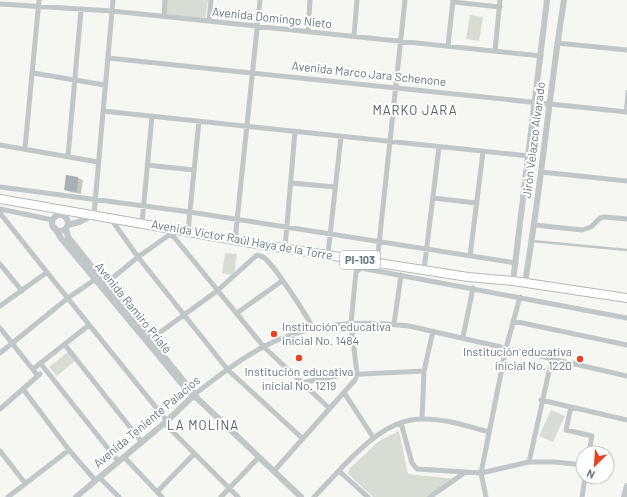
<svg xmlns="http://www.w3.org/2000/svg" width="627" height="497" font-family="Barlow,sans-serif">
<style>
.green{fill:#d7ddd3}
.shadow{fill:#0003}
.building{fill:#a7b1b5}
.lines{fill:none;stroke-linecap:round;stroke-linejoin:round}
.primary-casing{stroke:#b4b9bc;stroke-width:10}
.service{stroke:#c1c6c8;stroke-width:2.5}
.minor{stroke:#c1c6c8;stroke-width:5}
.tertiary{stroke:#c1c6c8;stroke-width:6}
.primary{stroke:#fff;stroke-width:8}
.poi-dot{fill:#e24626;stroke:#fff;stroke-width:1.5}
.labels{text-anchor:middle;stroke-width:4;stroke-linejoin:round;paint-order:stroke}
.shield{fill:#fff;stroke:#93a0a8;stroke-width:1}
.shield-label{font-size:11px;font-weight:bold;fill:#657883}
.street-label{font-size:12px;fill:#657883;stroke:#fff}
.poi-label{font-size:12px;fill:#657883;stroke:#fff;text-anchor:start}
.neighbourhood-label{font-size:13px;letter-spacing:1px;fill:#536068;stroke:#fff}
</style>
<rect width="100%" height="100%" fill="#f6f6f2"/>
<path class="green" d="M165 0H208L205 21 164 16Z
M470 15 483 17 479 41 466 39Z
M225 253 237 254 234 275 222 273Z
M68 352 75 361 57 376 49 367Z
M551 410 565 416 553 442 539 436Z
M399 431 408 474 454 479 432 497H373L348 474 349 469 379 441Z"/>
<path class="shadow" d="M67 177 78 178 83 180 81 194 70 192 65 190Z"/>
<path class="building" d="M66 175 78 177 77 192 64 190Z"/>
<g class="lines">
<defs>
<path id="primary" d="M0 199 251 243 468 277 513 281 627 298"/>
</defs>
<use href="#primary" class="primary-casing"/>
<path class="service" d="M625 112 627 91
M532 241 627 250"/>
<path class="minor" d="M453 2 500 7
M0 4 112 11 541 56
M164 16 165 0
M209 21 211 0
M308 31 310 0
M354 36 357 0
M557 43 627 50
M448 46 453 0
M495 51 500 0
M108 58 627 112
M33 73 105 85
M103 111 529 156
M0 145 98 162
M25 148 39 0
M68 156 81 10
M147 165 194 170
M541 172 627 181
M292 183 335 187
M0 187 190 212 516 263
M433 198 477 203
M0 209 53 220
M0 213C55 283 111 352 167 421
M94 214 113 0
M111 219 138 257 228 370 302 438
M142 223 152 116
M535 225 582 230 591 227 600 218 604 217 627 219
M188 231 199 121
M235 240 260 0
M285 248 295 131
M328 254 341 136
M470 256 483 152
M377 263 405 0
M0 264 22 291
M424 270 439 147
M104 285 138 257 169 235 174 237 264 347 329 408
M0 306 46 273
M237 313 282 281
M513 321 627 345
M394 324 401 275
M0 328 38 376
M463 337 473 288
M148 341 217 291 257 255C259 256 261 256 263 257 273 263 308 317 313 329
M65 345 141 441
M0 353 68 298 97 278
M41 364 118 461
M33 369 89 325
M301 383 342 375 424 371
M23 389 69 450 95 480
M195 394C217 377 239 360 263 347 308 323 360 320 409 326L627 376
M345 394 373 437
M541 400 627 420
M571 407 566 430 592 436 589 453
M0 409 40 374
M422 419 424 371 433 331
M164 423 238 497
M401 423 412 463 417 469 481 473 529 462H555L583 465
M0 451 25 483
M124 457 162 497
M529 462 552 358
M274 471 355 380 357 374 351 323 356 272 361 268 627 318
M339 471 368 497
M99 477 119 497
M157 492 194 454
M8 497 69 450
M221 497 259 457
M314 497C342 469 378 420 420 419 443 418 467 426 489 432
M430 497 464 473
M486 497 481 473 506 348 520 297
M582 497 585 477"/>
<path class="tertiary" d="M52 223a8 8 0 1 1 16 0a8 8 0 1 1-16 0Z
M68 225 79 222 94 214
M55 228 60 237 192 396 198 399
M66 228 68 237 198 399 301 497
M513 281 547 0
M525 282C541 189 549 94 564 0
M76 497 167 421 194 395
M624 497 627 486"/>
<use href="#primary" class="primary"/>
</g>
<g class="poi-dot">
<circle cx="274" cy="334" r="4"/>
<circle cx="299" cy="358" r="4"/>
<circle cx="580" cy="359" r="4"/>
</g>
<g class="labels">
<rect class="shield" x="340" y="251" width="40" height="18" rx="3"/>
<g class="shield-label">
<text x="360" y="264">PI-103</text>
</g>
<g class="street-label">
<text transform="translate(272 18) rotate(6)" y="4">Avenida Domingo Nieto</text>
<text transform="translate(369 74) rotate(6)" y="4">Avenida Marco Jara Schenone</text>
<text transform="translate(534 140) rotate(-83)" y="4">Jirón Velazco Alvarado</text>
<text transform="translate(242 240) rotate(10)" y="4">Avenida Víctor Raúl Haya de la Torre</text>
<text transform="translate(133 308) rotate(51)" y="4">Avenida Ramiro Prialé</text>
<text transform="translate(147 422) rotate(-40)" y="4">Avenida Teniente Palacios</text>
</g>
<g class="poi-label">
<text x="282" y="331">Institución educativa<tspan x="282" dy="14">inicial No. 1484</tspan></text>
<text x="572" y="356" text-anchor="end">Institución educativa<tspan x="572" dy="14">inicial No. 1220</tspan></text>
<text x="299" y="376" text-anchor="middle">Institución educativa<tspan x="299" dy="14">inicial No. 1219</tspan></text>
</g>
<g class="neighbourhood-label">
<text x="415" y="115">MARKO JARA</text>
<text x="203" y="430">LA MOLINA</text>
</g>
</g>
<g transform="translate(595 465) rotate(205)"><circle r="19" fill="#ffffff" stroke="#c1c9cd"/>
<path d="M0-3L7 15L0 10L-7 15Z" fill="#e24626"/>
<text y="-6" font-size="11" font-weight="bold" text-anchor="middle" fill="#657883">N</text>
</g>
</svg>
